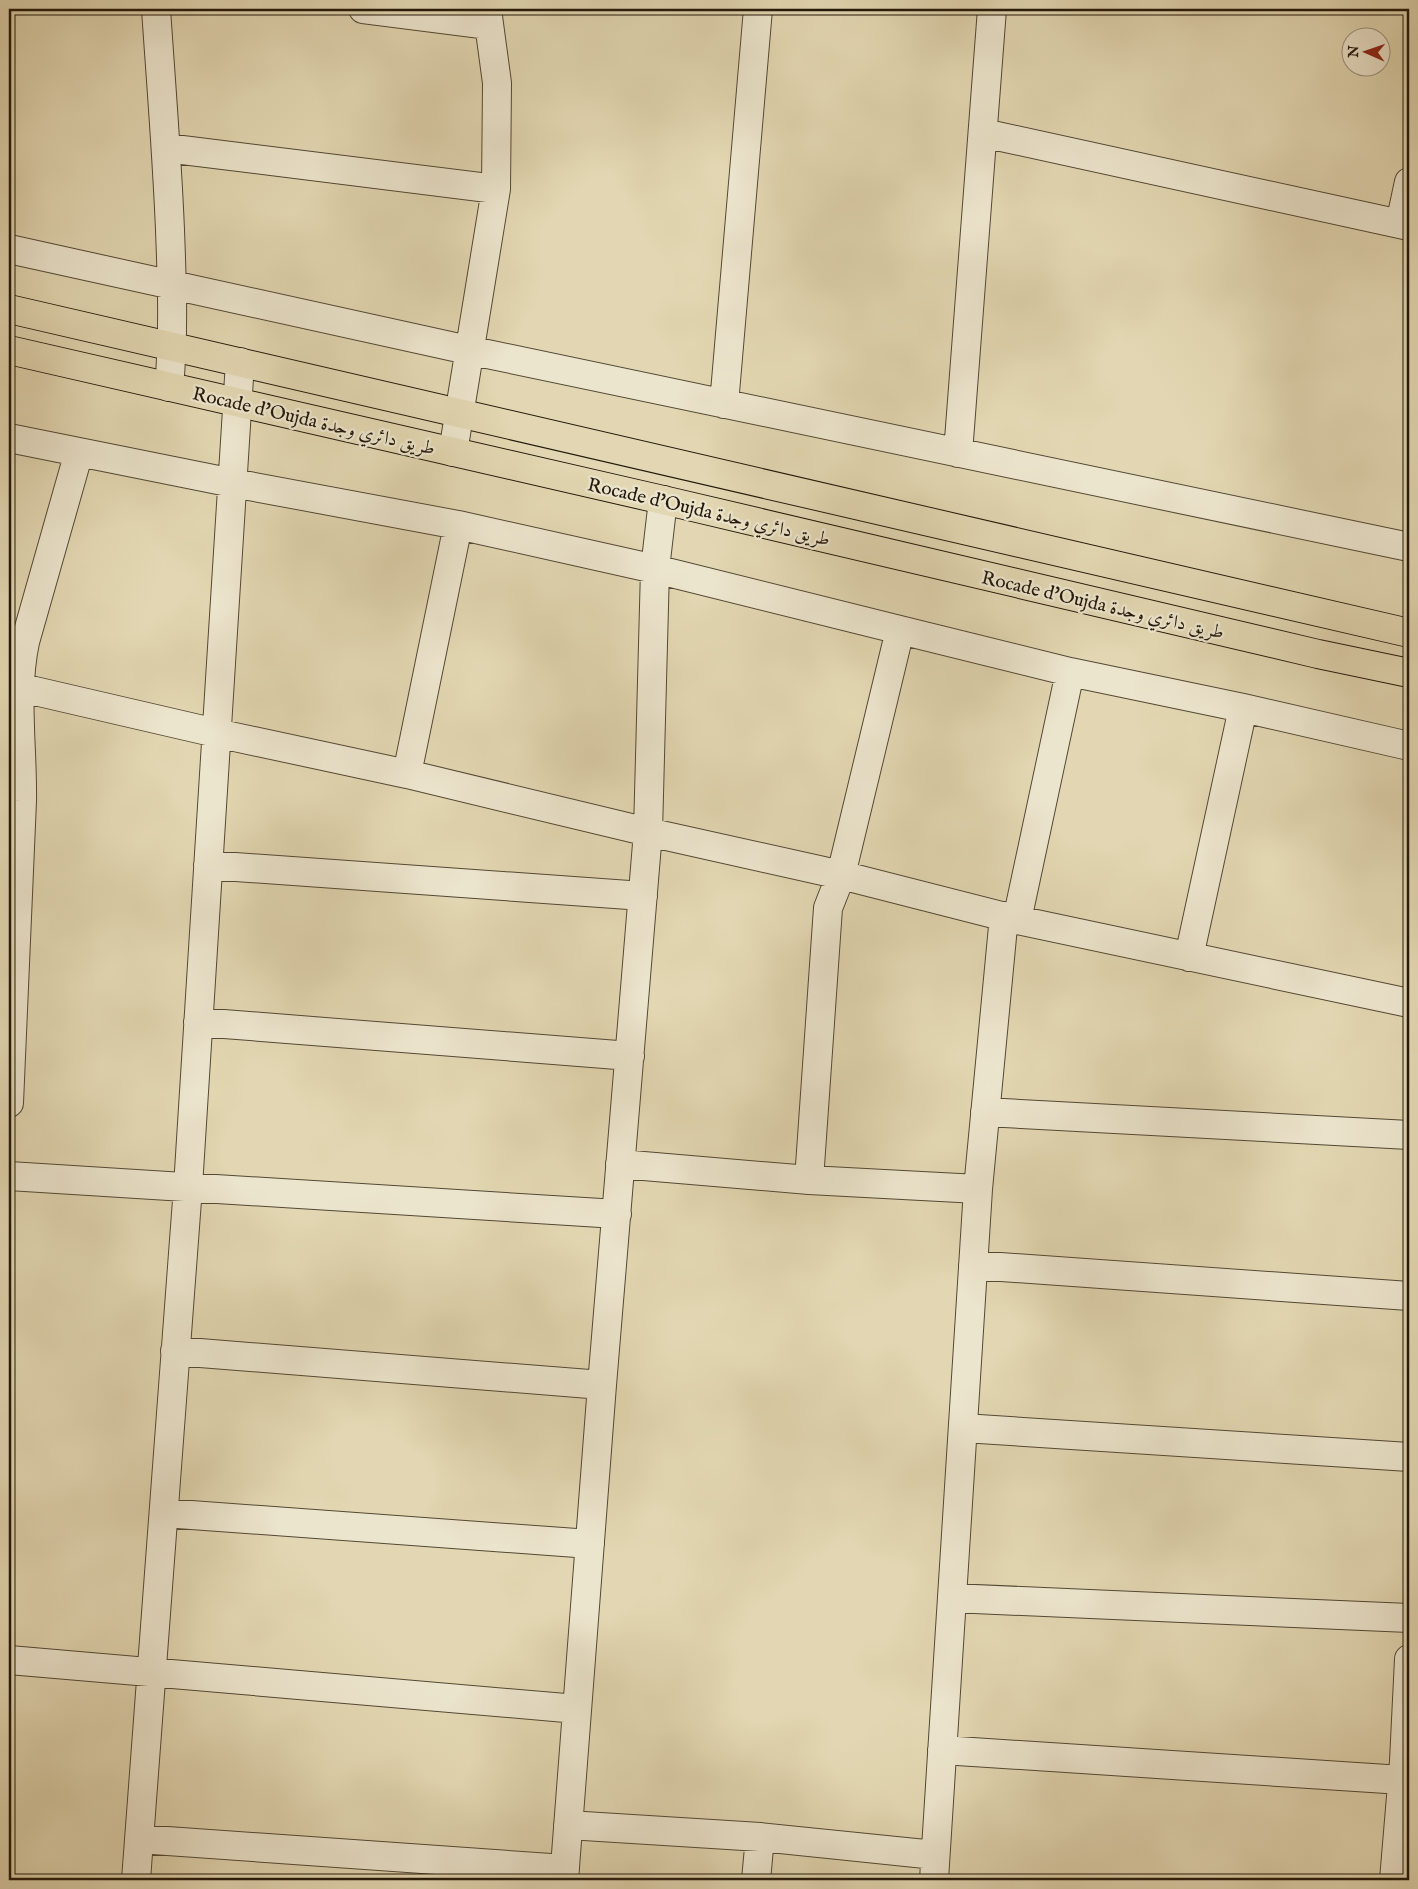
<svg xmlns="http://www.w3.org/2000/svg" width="1418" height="1889" font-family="'IM FELL English',Amiri,serif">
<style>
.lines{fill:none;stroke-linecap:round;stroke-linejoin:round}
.minor-casing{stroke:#534835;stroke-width:30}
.trunk-casing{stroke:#23180b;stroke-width:30}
.minor{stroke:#ece5cd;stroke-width:28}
.trunk{stroke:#e2d7b2;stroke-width:28}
.labels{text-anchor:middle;stroke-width:4.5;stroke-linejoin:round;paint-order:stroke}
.street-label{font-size:19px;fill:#23180b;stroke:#ece5cd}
</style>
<rect width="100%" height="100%" fill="#e2d7b2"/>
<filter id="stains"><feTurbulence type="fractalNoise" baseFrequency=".004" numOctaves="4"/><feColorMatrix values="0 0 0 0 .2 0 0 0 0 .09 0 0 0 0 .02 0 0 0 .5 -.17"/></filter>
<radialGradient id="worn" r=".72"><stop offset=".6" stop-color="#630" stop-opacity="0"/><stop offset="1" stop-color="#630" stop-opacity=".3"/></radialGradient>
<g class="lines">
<defs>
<path id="minor" d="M156 9C161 83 167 156 170 230 172 282 174 334 169 387
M363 9 489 25
M983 133 1409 226
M166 148 496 189
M1400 224 1409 182
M9 249 468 350 1409 547
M724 404 758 9
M9 438 233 483 458 525 655 569 900 630
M453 452 496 189 497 83 487 9
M958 453 992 9
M9 685 216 733 407 774 648 832 841 875 1017 920 1409 1003
M407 774 458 525
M208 865 643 896
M1017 920 1070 672
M1189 957 1243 708
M198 1022 630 1056
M9 1103C13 1002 18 902 22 801 23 748 14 694 25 642L79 452
M985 1112 1409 1135
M620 1164 809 1180 978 1189
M9 1176 617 1214
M809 1180 828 908 841 875 900 630 1070 672 1243 708 1409 746
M973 1265 1409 1296
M175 1351 602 1385
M963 1428 1409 1457
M164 1513 590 1544
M952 1598 1409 1618
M9 1660 577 1709
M942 1750 1402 1780
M568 1825 760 1837 935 1855
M139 1839 565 1869
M136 1880 188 1187 240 362
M564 1880 602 1385 648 832 655 569 663 500
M756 1880 760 1837
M934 1880 978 1189 1004 916
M1394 1880 1404 1761 1409 1659"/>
<path id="trunk" d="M9 309 1409 633
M9 350 663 500 1318 654 1409 673"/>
</defs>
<use href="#minor" class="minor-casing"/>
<use href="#trunk" class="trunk-casing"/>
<use href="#minor" class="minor"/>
<use href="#trunk" class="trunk"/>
</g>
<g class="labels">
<g class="street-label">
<text transform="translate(314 420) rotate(13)" y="7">Rocade d'Oujda طريق دائري وجدة</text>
<text transform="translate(709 511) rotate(13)" y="7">Rocade d'Oujda طريق دائري وجدة</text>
<text transform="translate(1103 604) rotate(13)" y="7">Rocade d'Oujda طريق دائري وجدة</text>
</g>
</g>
<rect width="1418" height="1889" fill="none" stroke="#e2d7b2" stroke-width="30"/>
<rect x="10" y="10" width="1398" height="1869" fill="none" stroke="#23180b" stroke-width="2.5"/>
<rect x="15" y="15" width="1388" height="1859" fill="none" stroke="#23180b"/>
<g transform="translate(1366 52) rotate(272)"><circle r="24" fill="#ece5cd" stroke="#9c937f"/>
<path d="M0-4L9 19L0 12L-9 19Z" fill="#8f2418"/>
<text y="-8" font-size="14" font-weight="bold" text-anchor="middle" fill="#23180b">N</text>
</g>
<rect width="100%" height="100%" filter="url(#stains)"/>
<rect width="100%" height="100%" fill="url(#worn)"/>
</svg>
